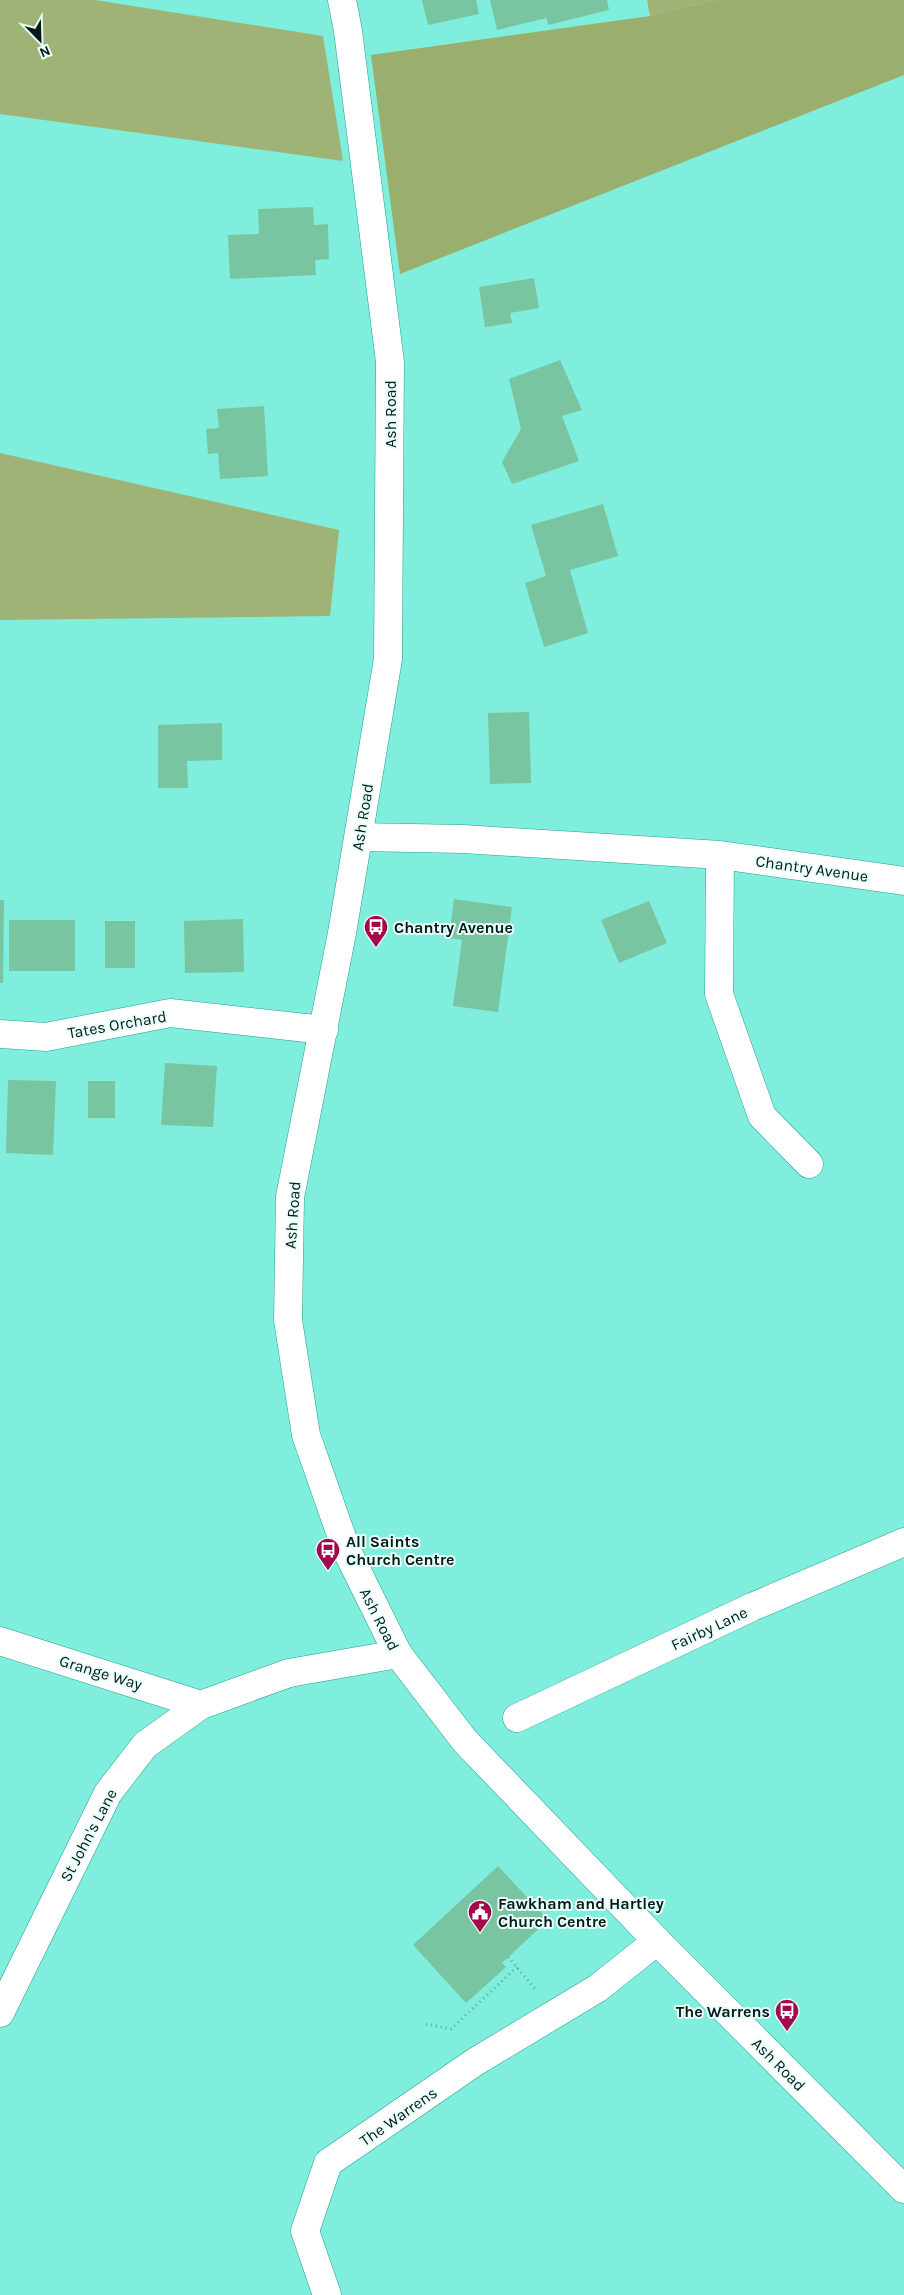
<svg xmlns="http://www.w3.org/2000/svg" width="904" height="2295" font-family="Karla,sans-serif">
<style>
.green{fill:#9fb376}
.forest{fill:#9aaf6e}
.building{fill:#79c5a2}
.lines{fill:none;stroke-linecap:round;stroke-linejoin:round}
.street-casing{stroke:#239f91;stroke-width:29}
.secondary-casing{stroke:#239f91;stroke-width:29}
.path{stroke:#59ada1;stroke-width:3;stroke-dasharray:1 4;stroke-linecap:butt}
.street{stroke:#fff;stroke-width:28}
.secondary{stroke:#fff;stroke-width:28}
.labels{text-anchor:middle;stroke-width:4;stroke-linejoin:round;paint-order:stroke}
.street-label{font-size:16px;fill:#031b18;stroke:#e9fdf9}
.poi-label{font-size:16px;font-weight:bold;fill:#031b18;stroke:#e9fdf9;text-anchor:start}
</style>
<rect width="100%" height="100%" fill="#7feedd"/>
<path class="green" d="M0 0H95L323 36 343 161 0 114Z
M647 0H717L650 16Z
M0 453 339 530 330 616 0 620Z"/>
<path class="forest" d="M717 0H904V75L400 274 371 55 650 16Z"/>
<path class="building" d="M422 0H476L479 14 428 25Z
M490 0H607L609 10 548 25 547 18 497 30Z
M313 207 314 225 328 224 329 259 315 260 316 275 230 279 228 235 259 234 258 209Z
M534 278 539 308 510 313 512 323 485 327 479 287Z
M560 360 582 410 562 416 579 461 512 484 502 462 521 429 509 379Z
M264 406 268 476 220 479 218 453 208 454 206 429 219 428 217 409Z
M603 504 618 556 570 570 588 633 544 647 525 583 546 576 531 525Z
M529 712 531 783 490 784 488 713Z
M222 723V760L187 761 188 788H158V725Z
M454 899 512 907 498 1012 453 1006 462 940 449 938Z
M0 900H4L3 983H0Z
M649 901 667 943 619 963 601 920Z
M243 919 244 972 185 973 184 921Z
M9 920H75V971H9Z
M105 921H135V968H105Z
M165 1063 217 1066 213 1127 161 1125Z
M8 1080 56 1081 53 1155 6 1153Z
M88 1081H115V1118H88Z
M498 1866 548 1920 502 1963 506 1967 466 2003 413 1945Z"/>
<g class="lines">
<defs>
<path id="street" d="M359 837 463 839 720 855 904 881
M720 855 719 994 762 1116 809 1164
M0 1034 46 1037 170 1013 324 1030
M0 1641 201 1705
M517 1718 752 1607 904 1542
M0 2013 108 1793 145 1745 201 1705 289 1673 398 1654
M327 2295 305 2231 328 2163 475 2062 598 1988 657 1941"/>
<path id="secondary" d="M342 0 348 31 390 362 388 659 342 933 290 1197 288 1320 306 1435 346 1549 398 1654 465 1741 657 1941 904 2189"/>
</defs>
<use href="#street" class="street-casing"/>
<use href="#secondary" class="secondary-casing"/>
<path class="path" d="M508 1957 536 1990
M426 2024 451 2029 517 1967"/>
<use href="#street" class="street"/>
<use href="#secondary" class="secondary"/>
</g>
<defs>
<symbol id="bus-pin" viewBox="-11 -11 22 30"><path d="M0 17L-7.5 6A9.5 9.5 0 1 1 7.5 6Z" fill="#a10b4e" stroke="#e9fdf9"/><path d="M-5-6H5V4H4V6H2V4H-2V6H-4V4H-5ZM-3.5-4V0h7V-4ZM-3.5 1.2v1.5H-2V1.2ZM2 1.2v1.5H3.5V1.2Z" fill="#fff"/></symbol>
<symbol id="civic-pin" viewBox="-11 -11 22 30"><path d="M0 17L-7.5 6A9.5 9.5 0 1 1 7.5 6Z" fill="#a10b4e" stroke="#e9fdf9"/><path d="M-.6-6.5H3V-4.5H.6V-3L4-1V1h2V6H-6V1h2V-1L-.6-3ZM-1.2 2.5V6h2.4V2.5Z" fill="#fff"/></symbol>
</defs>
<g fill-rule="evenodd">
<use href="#bus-pin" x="362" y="913" width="28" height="38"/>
<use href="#bus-pin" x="314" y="1536" width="28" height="38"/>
<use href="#civic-pin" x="466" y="1898" width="28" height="38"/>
<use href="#bus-pin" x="773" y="1997" width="28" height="38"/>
</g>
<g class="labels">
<g class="street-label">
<text transform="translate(390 414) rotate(-90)" y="6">Ash Road</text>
<text transform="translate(362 817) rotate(-81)" y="6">Ash Road</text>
<text transform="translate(812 868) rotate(8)" y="6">Chantry Avenue</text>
<text transform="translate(117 1024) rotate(-10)" y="6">Tates Orchard</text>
<text transform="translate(292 1215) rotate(-86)" y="6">Ash Road</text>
<text transform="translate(380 1619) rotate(63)" y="6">Ash Road</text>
<text transform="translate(709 1628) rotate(-25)" y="6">Fairby Lane</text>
<text transform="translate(101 1672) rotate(17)" y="6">Grange Way</text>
<text transform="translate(88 1835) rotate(-62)" y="6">St John's Lane</text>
<text transform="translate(779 2064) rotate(45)" y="6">Ash Road</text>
<text transform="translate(398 2116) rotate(-35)" y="6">The Warrens</text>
</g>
<g class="poi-label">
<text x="394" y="933">Chantry Avenue</text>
<text x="346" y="1547">All Saints<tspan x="346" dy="18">Church Centre</tspan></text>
<text x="498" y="1909">Fawkham and Hartley<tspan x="498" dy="18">Church Centre</tspan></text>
<text x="770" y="2017" text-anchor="end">The Warrens</text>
</g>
</g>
<g transform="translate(40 40) rotate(157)" stroke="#e9fdf9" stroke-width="4" paint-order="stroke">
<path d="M0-4L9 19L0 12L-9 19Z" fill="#031b18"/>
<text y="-8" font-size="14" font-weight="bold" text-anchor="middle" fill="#031b18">N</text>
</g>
</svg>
